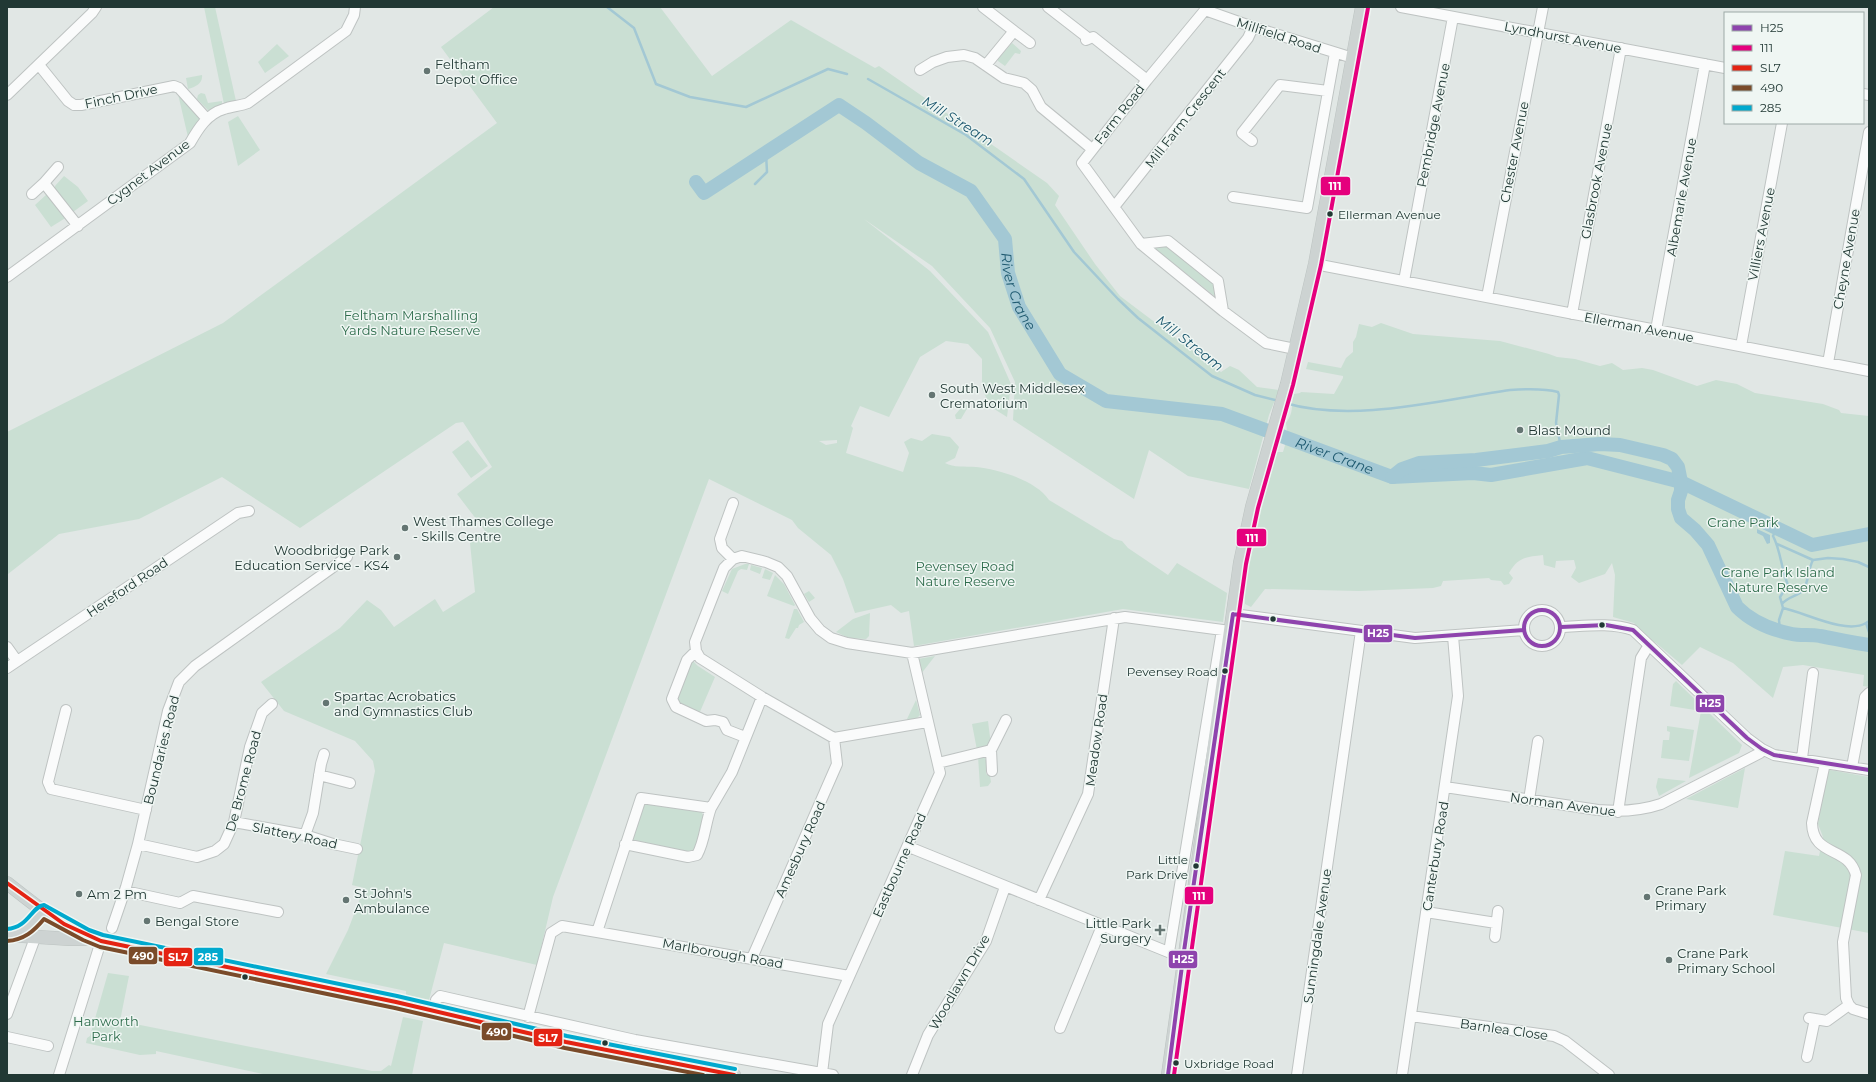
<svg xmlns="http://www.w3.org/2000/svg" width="1876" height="1082" font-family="Montserrat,sans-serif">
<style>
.green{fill:#cadfd3;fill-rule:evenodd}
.water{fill:#a3c8d4}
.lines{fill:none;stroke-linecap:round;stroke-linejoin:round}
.stream{stroke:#a3c8d4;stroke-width:2.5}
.river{stroke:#a3c8d4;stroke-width:14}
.minor-casing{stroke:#bec3c2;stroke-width:12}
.major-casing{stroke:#bcc3c1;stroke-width:14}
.minor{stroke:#fafbfb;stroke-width:10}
.major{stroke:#cdd3d2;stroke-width:13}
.bus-1-casing{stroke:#eff6f3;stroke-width:7}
.bus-2-casing{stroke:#eff6f3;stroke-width:7}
.bus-3-casing{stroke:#eff6f3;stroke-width:7}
.bus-4-casing{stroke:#eff6f3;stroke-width:7}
.bus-5-casing{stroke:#eff6f3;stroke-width:7}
.bus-1{stroke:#8e44ad;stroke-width:4}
.bus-2{stroke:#e5007d;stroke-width:4}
.bus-3{stroke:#e42313;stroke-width:4}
.bus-4{stroke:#7a4b2a;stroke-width:4}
.bus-5{stroke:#00a9ce;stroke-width:4}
.poi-dot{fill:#647572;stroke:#eff6f3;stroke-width:1.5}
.bus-dot{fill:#213834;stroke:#eff6f3;stroke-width:1.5}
.labels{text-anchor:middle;stroke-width:3;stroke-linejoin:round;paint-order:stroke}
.bus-label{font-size:12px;fill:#213834;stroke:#eff6f3;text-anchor:start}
.street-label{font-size:13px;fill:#213834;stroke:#eff6f3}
.poi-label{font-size:13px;fill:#213834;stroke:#eff6f3;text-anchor:start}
.park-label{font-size:13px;fill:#2e6c4c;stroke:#eff6f3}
.water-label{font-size:14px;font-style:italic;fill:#1f5a70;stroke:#eff6f3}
.line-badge{stroke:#eff6f3;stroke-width:1.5}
.badge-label{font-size:11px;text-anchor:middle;font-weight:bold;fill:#fff}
</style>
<rect width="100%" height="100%" fill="#e1e7e5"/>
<path class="green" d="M204 7H215L236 101 224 104Z
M494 7H660L712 76 791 20 875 68 879 66 1047 183 1059 196 1055 205 1095 264 1120 296 1221 372 1230 366 1239 370 1257 387 1279 390 1269 415 1249 489 1188 476 1149 450 1134 499 1013 420 1015 382 990 328 932 266 864 219 930 271 988 332 1011 384 1007 417 991 407 982 389V359L968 344 946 341 920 357 889 417 860 406 851 426 853 428 846 453 903 472 909 453 904 442 911 438 922 441 932 434 950 437 959 447 955 458 945 463C954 468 965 466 976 467 997 469 1036 480 1049 500L1114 539 1122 541 1128 548 1168 575 1177 563 1227 593 1223 622 1123 609 914 646 909 611 901 613 891 605 855 613 843 579 831 555 798 528 792 520 709 479 553 897 537 965 444 943 429 1000 406 997V991L326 974 348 930 364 888 352 885 375 771 373 761 355 741 284 711 261 682 340 628 367 600 381 610 394 627 435 599 443 612 475 592 470 543 486 532 457 494 492 467 463 422 456 423 300 528 222 477 139 519 59 534 8 574 7 432 223 323 497 123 441 47ZM819 441 837 440V443L826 445Z
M1012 43 1021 51 1020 54 1015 53 1005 66 998 61V59Z
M277 44 289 56 265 73 258 62Z
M202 75C203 83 196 87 188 89L186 78Z
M201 93 205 94 208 103 222 101V105L209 111 197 99 198 95Z
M178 94 200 118 188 137Z
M238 116 260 150 238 166 228 122Z
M64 176 78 187 88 201 73 212 55 189V186Z
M47 194 51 195 67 217 51 227 35 205Z
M1167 245 1214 282 1217 298 1153 247Z
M1381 323 1413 334 1500 341 1549 354 1557 357 1575 359 1600 366 1612 363 1623 370 1642 368 1653 370 1697 386 1716 380 1737 384 1755 393 1823 404 1839 410 1841 413 1869 416V687L1863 686 1864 675 1803 665 1783 667 1773 698 1733 663 1700 647 1682 665 1656 643 1643 635 1634 623 1613 617 1615 575 1612 563 1605 574 1579 583 1571 577 1576 568 1574 560 1556 561 1555 568 1544 565 1543 555C1526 557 1518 557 1509 573L1513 578 1509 584 1504 585 1501 581 1491 580 1489 578 1443 581 1441 586 1433 588 1359 591 1265 589 1251 607 1245 604C1243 585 1245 569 1249 550L1255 548 1257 543 1255 529 1259 511 1275 452H1283C1286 443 1288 434 1286 423 1295 411 1290 406 1294 394L1300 393 1301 392 1334 394 1343 378V376L1306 369 1308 362 1341 368 1346 358 1353 352V342L1356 337 1359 324 1372 327Z
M965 403 968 407 961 419H956L955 415Z
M468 440 488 466 471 478 452 452Z
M745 564H749L747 570 741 569 738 571 728 594 722 591 732 569Z
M751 565 762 568 760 574 750 570Z
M765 569 773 573 770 580 762 578Z
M775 575 784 584 795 605 794 606 767 596Z
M809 591 815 598 809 602 804 594Z
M794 609H797L804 622 799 625 798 628H796L789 639 785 638Z
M870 613 869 636 866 639 849 638 836 632 853 619Z
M935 656 921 674 918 659Z
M693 661 698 666 715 677 699 714 677 705 675 698 689 663Z
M1676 681 1742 745 1739 753 1689 778 1701 711 1670 706 1673 684Z
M916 700 920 715 917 718 909 720 907 719Z
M988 721 991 745 977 750 972 724Z
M1667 726 1694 730 1689 761 1661 758 1663 740H1669L1670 732 1667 731Z
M978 756H984L987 763 986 774 990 776 991 782 988 786 980 787Z
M1745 768 1738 808 1686 799Z
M1830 770 1869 777V933L1773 915 1785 851 1819 856 1823 837 1818 824 1827 772Z
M1658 778 1686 781 1659 796 1656 787Z
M650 803 700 809 704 817 698 845 695 850 687 853 634 842 631 836 641 807Z
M108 973 129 976 120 1021 372 1071H381L389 1065 391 1066 403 1017 423 1021 412 1075H263V1074L156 1051V1054L140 1055 86 1043 87 1038 90 1036Z"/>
<path class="water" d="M1757 529 1770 535V543L1767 544 1763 536 1757 533Z"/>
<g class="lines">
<path class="stream" d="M607 7 634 28 656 84 690 97 746 107 828 69 847 74
M868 79 966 135 1024 179 1074 252 1118 299 1138 318 1212 376 1255 395 1279 401
M755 184 767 172 766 153
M1285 403C1353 423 1440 400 1510 390 1525 389 1543 388 1558 392L1559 395 1556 423 1561 447
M1775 532 1773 536C1781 551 1781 569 1788 585L1780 597 1783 608 1779 620 1780 630
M1777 544 1813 560 1828 558 1843 559 1858 562 1869 567
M1782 604C1787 597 1799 596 1803 590 1809 582 1808 569 1813 560
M1783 608C1804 612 1846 635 1866 623
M1869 621 1866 623 1869 632"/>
<g class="river">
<path id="s1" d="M696 182 704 193 839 105 866 123 919 163 971 191 1005 239 1008 273 1019 307 1060 374 1106 401 1222 414 1392 477 1473 473 1491 475 1587 458 1681 482 1812 545 1869 534"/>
<path d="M1392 477 1402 469 1419 463 1476 460 1548 451 1561 447 1600 444 1620 445 1663 455 1672 459 1678 467 1681 482V491L1678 500V509L1681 518 1695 530 1708 545 1737 607C1751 621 1772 630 1792 634 1800 636 1811 634 1820 636 1836 639 1853 643 1869 645"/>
</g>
<defs>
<path id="minor" d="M983 7 1014 31
M1048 7 1088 38
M1401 7 1725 68
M1253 27 1248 38 1114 207 1141 244 1223 311 1266 343 1295 349
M1086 40 1093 37 1147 80
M39 65 68 101 74 105H81L174 86 179 88 207 119
M986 65 1014 31 1030 43
M920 70 933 62 947 57 964 55 975 58 1004 78 1024 83 1032 90 1041 107 1092 149
M1863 94 1869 95
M7 95 92 13 96 7
M1252 141 1242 133 1280 85 1328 91
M58 167 44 183 78 226
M32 194 44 183
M1233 197 1307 208 1335 53
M1114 207 1082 163 1147 80 1205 10 1253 27 1353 58
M1141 244 1168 241 1218 281 1223 311
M1315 264 1869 371
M7 277 190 143C198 129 207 114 224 109 232 106 240 106 248 103L346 31 354 15 355 7
M1404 281 1453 17
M1487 297 1543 7
M1572 314 1621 48
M1656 330 1705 64
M1741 346 1782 123
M1828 363 1869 132
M733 559 722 548 720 539 733 503
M1524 628a18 18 0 1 1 36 0a18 18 0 1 1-36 0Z
M1233 614 1415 638 1524 630
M1561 627C1585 626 1610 622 1633 630L1747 738 1762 749 1774 755 1869 770
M7 647 17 661
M696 651 687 660 672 699 676 707 706 721 715 720 723 722 727 730 745 737
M7 668 238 513 249 511
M762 697 834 738 927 722
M66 710 48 782 51 789 146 810
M991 750 992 771
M1802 758 1813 673
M938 763 991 750 1006 720
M1825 763 1812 823C1813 858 1848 845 1856 875L1843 942 1846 998 1849 1005 1853 1009 1869 1014
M1852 767 1865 697 1869 693
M319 775 350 783
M1445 787 1598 810C1620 812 1640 811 1661 804L1760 753 1762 749
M1529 800 1538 741
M1618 812 1641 658 1649 645
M234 822 305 835 333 844 357 849
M305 835 313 813 321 764 324 754
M138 844 197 857 215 851 224 844 234 822 250 747 262 713 272 704
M625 844 688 857 697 855C705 841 705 824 711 808
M909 847 1183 958
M125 891 180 903 193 896 278 912
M1039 900 1088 794 1114 618
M1426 912 1496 923
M112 928 126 887 138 844 168 711 179 682 195 666 347 557
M597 932 849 976
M1495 937 1498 911
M1169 952 1222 630
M752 958 837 764 834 738
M436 1000 440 996 635 1040 833 1075
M7 1014 35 938
M1411 1016 1554 1036 1565 1041 1609 1075
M528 1017 551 933 562 926 597 932 641 798 711 808 732 772 762 697 700 658 696 651 695 642 724 568 733 559 742 556 766 562 778 567 787 576 810 618 820 630 831 638 847 643 912 653 1125 617 1230 631
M1809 1018 1827 1021 1849 1005
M1060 1028 1102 926
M7 1037 48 1046
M1807 1057 1815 1019
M822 1073 828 1024 940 773 912 653
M59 1075 101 941
M912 1075 928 1035 986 941 1005 887
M1297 1075 1361 631
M1402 1075 1458 696 1453 636"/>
<path id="major" d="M7 883C35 905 67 932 101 941L396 1002 566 1042 734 1075
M7 935 70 939H92
M13 936 25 931 43 911
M1168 1075 1240 563 1252 507 1287 384 1315 264 1362 7"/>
</defs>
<use href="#minor" class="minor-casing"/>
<use href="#major" class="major-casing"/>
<use href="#minor" class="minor"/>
<use href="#major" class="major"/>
<defs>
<path id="bus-1" d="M1524 628a18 18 0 1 1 36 0a18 18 0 1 1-36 0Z
M1233 614 1415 638 1524 630
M1561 627 1606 625 1633 630 1747 738 1762 749 1774 755 1869 770
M1168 1075 1183 958 1233 614"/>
<path id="bus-2" d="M1174 1075 1246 564 1258 508 1293 385 1321 265 1368 8"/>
<path id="bus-3" d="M7 883 64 924 101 941 396 1002 566 1042 734 1075"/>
<path id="bus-4" d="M7 941C24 940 34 931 44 919L83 940 100 947 395 1008 565 1048 703 1075"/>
<path id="bus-5" d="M7 929C28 928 32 906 44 905L89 930 103 935 397 996 567 1036 735 1069"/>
</defs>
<use href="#bus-1" class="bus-1-casing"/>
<use href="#bus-2" class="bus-2-casing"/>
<use href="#bus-3" class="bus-3-casing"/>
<use href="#bus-4" class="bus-4-casing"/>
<use href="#bus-5" class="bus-5-casing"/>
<use href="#bus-1" class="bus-1"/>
<use href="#bus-2" class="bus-2"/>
<use href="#bus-3" class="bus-3"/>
<use href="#bus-4" class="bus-4"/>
<use href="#bus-5" class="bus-5"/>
</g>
<g class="poi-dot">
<circle cx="427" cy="71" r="4"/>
<circle cx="932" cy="395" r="4"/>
<circle cx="1520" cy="430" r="4"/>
<circle cx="405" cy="528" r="4"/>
<circle cx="397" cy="557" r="4"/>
<circle cx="326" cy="703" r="4"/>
<circle cx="79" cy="894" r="4"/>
<circle cx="1647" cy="897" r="4"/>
<circle cx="346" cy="900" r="4"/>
<circle cx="147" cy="921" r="4"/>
<path d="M1158 924h4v4h4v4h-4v4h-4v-4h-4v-4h4z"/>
<circle cx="1669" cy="960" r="4"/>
</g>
<g class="bus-dot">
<circle cx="1330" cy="214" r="3.5"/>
<circle cx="1273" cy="619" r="3.5"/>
<circle cx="1602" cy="625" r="3.5"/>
<circle cx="1225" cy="671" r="3.5"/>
<circle cx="1196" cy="866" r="3.5"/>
<circle cx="245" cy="977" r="3.5"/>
<circle cx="605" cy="1043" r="3.5"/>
<circle cx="1176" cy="1063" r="3.5"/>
</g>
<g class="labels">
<g class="bus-label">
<text x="1338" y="219">Ellerman Avenue</text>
<text x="1218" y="676" text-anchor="end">Pevensey Road</text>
<text x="1188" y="864" text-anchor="end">Little<tspan x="1188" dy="15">Park Drive</tspan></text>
<text x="1184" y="1068">Uxbridge Road</text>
</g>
<g class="street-label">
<text transform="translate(1279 35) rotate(18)" y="5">Millfield Road</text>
<text transform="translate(1563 37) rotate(11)" y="5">Lyndhurst Avenue</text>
<text transform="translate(121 96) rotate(-12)" y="5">Finch Drive</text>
<text transform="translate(1119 114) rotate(-52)" y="5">Farm Road</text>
<text transform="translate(1185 118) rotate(-52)" y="5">Mill Farm Crescent</text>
<text transform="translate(1433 125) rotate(-79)" y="5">Pembridge Avenue</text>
<text transform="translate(1514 152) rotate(-79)" y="5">Chester Avenue</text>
<text transform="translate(148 172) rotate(-37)" y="5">Cygnet Avenue</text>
<text transform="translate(1596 181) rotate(-79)" y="5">Glasbrook Avenue</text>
<text transform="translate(1681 197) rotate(-80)" y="5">Albemarle Avenue</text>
<text transform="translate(1761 234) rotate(-79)" y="5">Villiers Avenue</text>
<text transform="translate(1846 259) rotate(-80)" y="5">Cheyne Avenue</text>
<text transform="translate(1639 327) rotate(11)" y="5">Ellerman Avenue</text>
<text transform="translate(127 587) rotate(-34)" y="5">Hereford Road</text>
<text transform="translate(1096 740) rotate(-82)" y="5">Meadow Road</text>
<text transform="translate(161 750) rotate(-76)" y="5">Boundaries Road</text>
<text transform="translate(243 781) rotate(-75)" y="5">De Brome Road</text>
<text transform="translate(1563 804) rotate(8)" y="5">Norman Avenue</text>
<text transform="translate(295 835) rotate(12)" y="5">Slattery Road</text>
<text transform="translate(800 849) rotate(-66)" y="5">Amesbury Road</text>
<text transform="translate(1435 856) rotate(-81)" y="5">Canterbury Road</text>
<text transform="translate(899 865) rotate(-66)" y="5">Eastbourne Road</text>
<text transform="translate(1317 936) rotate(-82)" y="5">Sunningdale Avenue</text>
<text transform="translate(723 953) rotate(10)" y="5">Marlborough Road</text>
<text transform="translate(959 982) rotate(-60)" y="5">Woodlawn Drive</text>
<text transform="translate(1504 1029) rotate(8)" y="5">Barnlea Close</text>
</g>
<g class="poi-label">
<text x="435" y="69">Feltham<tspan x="435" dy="15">Depot Office</tspan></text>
<text x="940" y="393">South West Middlesex<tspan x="940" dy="15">Crematorium</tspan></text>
<text x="1528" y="435">Blast Mound</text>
<text x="413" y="526">West Thames College<tspan x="413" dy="15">- Skills Centre</tspan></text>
<text x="389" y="555" text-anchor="end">Woodbridge Park<tspan x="389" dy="15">Education Service - KS4</tspan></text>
<text x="334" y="701">Spartac Acrobatics<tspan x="334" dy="15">and Gymnastics Club</tspan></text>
<text x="1655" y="895">Crane Park<tspan x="1655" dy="15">Primary</tspan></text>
<text x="354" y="898">St John's<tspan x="354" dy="15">Ambulance</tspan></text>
<text x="87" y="899">Am 2 Pm</text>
<text x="155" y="926">Bengal Store</text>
<text x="1151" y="928" text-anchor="end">Little Park<tspan x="1151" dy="15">Surgery</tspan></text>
<text x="1677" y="958">Crane Park<tspan x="1677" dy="15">Primary School</tspan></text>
</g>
<g class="park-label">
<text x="411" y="320">Feltham Marshalling<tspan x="411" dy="15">Yards Nature Reserve</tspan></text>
<text x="1743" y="527">Crane Park</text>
<text x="965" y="571">Pevensey Road<tspan x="965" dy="15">Nature Reserve</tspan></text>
<text x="1778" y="577">Crane Park Island<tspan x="1778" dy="15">Nature Reserve</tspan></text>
<text x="106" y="1026">Hanworth<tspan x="106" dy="15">Park</tspan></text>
</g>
<g class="water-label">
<text transform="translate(958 121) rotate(32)" y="5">Mill Stream</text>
<text dy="5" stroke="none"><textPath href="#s1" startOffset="446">River Crane</textPath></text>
<text transform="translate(1190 343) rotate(38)" y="5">Mill Stream</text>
<text dy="5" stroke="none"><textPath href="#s1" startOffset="830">River Crane</textPath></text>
</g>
</g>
<g class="line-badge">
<rect x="1320" y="176" width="31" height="20" rx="4" fill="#e5007d"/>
<rect x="1236" y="528" width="31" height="19" rx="4" fill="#e5007d"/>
<rect x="1363" y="624" width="30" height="19" rx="4" fill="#8e44ad"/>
<rect x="1695" y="694" width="30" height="19" rx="4" fill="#8e44ad"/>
<rect x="1184" y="886" width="30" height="19" rx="4" fill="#e5007d"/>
<rect x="128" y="946" width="30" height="19" rx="4" fill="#7a4b2a"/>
<rect x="193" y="947" width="31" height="19" rx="4" fill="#00a9ce"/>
<rect x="163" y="947" width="30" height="20" rx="4" fill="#e42313"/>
<rect x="1168" y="950" width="30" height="19" rx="4" fill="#8e44ad"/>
<rect x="481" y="1022" width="31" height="19" rx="4" fill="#7a4b2a"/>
<rect x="533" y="1028" width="30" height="19" rx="4" fill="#e42313"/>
</g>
<g class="badge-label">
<text x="1335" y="190">111</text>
<text x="1252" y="542">111</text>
<text x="1378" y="637">H25</text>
<text x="1710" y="707">H25</text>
<text x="1199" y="900">111</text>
<text x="143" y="960">490</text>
<text x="208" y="961">285</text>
<text x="178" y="961">SL7</text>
<text x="1183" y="963">H25</text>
<text x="497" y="1036">490</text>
<text x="548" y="1042">SL7</text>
</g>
<rect width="1876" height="1082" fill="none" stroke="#213834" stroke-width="16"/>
<rect x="1724" y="12" width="140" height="112" fill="#eff6f3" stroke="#9daaa7"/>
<rect x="1732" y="25" width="20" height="6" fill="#8e44ad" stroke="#9daaa7"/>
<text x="1760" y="32" font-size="12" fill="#213834">H25</text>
<rect x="1732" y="45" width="20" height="6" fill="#e5007d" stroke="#9daaa7"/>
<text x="1760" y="52" font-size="12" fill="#213834">111</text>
<rect x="1732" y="65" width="20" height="6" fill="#e42313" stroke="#9daaa7"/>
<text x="1760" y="72" font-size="12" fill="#213834">SL7</text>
<rect x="1732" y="85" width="20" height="6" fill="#7a4b2a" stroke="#9daaa7"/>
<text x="1760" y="92" font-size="12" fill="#213834">490</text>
<rect x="1732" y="105" width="20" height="6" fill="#00a9ce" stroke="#9daaa7"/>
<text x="1760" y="112" font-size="12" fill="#213834">285</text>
</svg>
